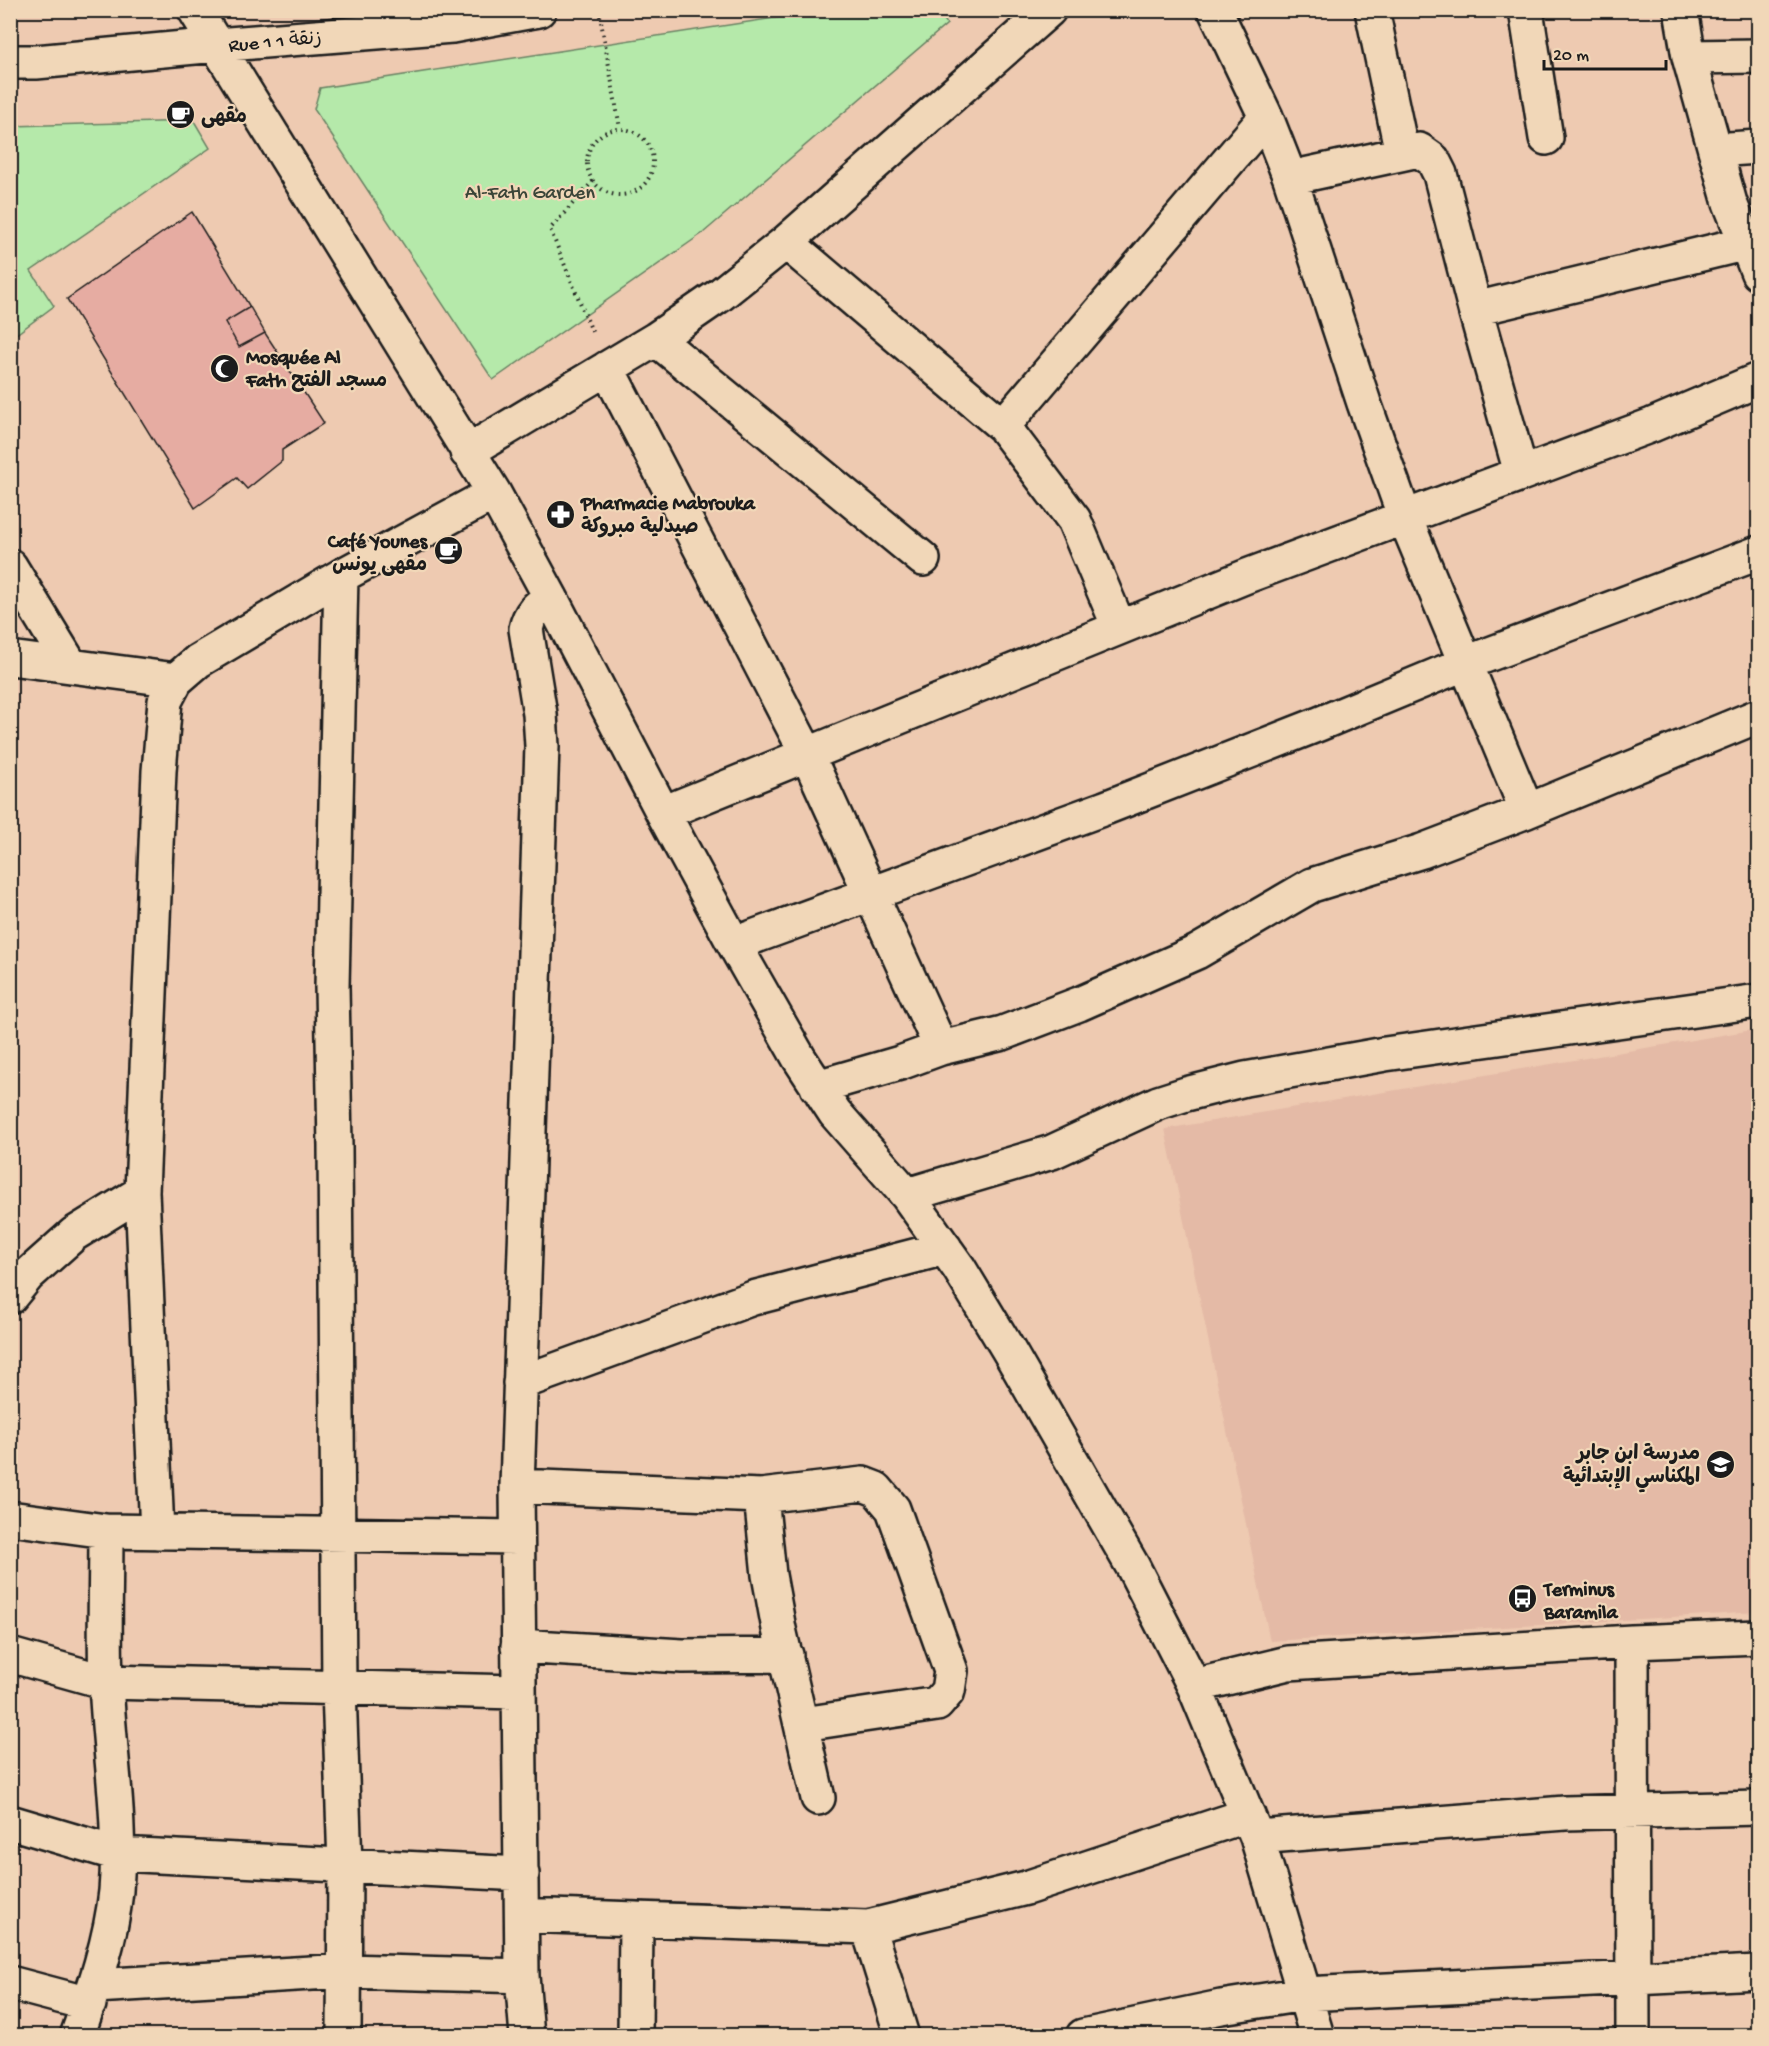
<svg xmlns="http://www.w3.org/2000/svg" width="1769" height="2046" font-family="'Gochi Hand','Playpen Sans Arabic',sans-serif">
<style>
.built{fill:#e4baa6}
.green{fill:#b5e9aa;stroke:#688263;stroke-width:1.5}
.building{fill:#e6aca2;stroke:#1c1c1c;stroke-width:1.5}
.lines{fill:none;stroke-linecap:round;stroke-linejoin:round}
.minor-casing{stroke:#1c1c1c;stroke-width:38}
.path{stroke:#1c1c1c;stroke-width:4;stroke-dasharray:1.5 4.5;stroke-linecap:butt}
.minor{stroke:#f1d7b8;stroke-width:33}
.labels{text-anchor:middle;stroke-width:4.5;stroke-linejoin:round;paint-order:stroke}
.street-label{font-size:20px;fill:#1c1c1c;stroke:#f1d7b8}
.poi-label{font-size:20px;font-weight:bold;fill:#1c1c1c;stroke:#f1d7b8;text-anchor:start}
.park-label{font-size:20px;fill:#3b4538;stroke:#f1d7b8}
</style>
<rect width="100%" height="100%" fill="#eecab1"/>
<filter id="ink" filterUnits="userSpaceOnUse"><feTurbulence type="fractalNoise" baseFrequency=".0167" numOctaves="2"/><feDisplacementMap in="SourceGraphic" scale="12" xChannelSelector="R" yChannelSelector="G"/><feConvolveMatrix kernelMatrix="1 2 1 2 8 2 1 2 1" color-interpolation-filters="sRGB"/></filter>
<g filter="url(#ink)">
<path class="built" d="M1758 1029V1612L1270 1641 1165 1129Z"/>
<path class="green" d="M819 11H939L947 24 703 233 493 380 314 109 320 88Z
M194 121 210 148 31 271 54 306 11 338V126Z"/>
<path class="building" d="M192 212 250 307 225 322 239 347 265 333 324 423 282 450V461L247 489 237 478 195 508 67 299Z
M250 307 265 333 239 347 225 322Z"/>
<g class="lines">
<defs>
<path id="minor" d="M195 10 494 493 551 598 663 813 734 944 799 1058 835 1113 907 1195 959 1268 1009 1351 1133 1567 1194 1686 1257 1837 1317 2036
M1215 10 1266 117 1290 178 1364 403 1405 518 1527 811
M1372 10 1402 153
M1526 10 1546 138
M1681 10 1689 57 1730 203 1758 273
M1689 57 1758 56
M10 62H36L216 45 452 26 539 10
M1715 150 1758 147
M1290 178 1419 150 1433 160 1440 174 1475 309 1747 243
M786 242 1003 426 1074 520 1119 627
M1475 309 1521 473
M656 339 923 559
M607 368 807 754 941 1048
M1003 426 1266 117
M467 452 656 339 720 295 786 242 1049 10
M10 566 71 666
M341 576 332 987 335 1146 339 1689 345 1866 344 2036
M10 658 176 680
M663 813 1247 576 1652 425 1758 380
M734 944 1105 808 1319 724 1466 663 1758 553
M817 1087 900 1063 941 1048 1003 1033 1079 1004 1197 952 1312 885 1422 851 1527 811 1758 716
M907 1195 1052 1152 1158 1103 1186 1094 1245 1079 1385 1054 1758 1001
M10 1297 28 1275 74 1234 142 1192
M520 1383 753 1298 945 1248
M517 1486 761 1496 863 1484 876 1489 893 1509 951 1671 948 1691 937 1704 803 1724
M761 1496 769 1575 779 1629 818 1798
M10 1518 106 1531 517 1537
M157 1532 142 1192 159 771 165 701 176 680 198 661 341 576 494 493
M1632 1642 1633 2036
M518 1646 682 1656 786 1655
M10 1655 106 1682 519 1692
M1194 1686 1288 1663 1632 1642 1758 1637
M10 1822 118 1854 522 1874
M1257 1837 1565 1813 1758 1808
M522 1915 868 1927 1026 1888 1248 1815
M868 1927 902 2036
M10 1983 89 2004
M95 1986 345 1971 522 1976
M77 2036C94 1989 111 1940 116 1891 122 1821 109 1751 106 1682 104 1632 106 1581 106 1531
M527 2036 522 1976 517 1486 542 746 540 714 526 629C529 614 537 605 551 598
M635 2036 636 1919
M1083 2036 1221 2007 1304 1994 1758 1972"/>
</defs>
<use href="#minor" class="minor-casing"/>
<path class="path" d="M599 10 620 128
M587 162a33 33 0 1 1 66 0a33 33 0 1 1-66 0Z
M593 181 550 229 593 334"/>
<use href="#minor" class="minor"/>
</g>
</g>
<defs>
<symbol id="cafe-disc" viewBox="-11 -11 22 22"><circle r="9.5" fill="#1c1c1c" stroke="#f1d7b8"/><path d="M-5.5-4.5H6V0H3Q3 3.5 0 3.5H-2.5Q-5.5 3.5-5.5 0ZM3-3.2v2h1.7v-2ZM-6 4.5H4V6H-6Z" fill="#fff"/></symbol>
<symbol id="mosque-disc" viewBox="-11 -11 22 22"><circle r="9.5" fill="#1c1c1c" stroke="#f1d7b8"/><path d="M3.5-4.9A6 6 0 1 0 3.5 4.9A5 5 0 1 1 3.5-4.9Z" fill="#fff"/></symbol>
<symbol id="pharmacy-disc" viewBox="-11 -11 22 22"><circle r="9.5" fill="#1c1c1c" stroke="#f1d7b8"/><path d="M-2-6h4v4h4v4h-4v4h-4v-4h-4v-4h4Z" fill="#fff"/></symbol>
<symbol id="school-disc" viewBox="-11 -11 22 22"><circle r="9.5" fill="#1c1c1c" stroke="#f1d7b8"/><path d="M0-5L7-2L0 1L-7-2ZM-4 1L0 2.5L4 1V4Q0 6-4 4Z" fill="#fff"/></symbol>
<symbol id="bus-disc" viewBox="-11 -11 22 22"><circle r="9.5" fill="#1c1c1c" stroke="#f1d7b8"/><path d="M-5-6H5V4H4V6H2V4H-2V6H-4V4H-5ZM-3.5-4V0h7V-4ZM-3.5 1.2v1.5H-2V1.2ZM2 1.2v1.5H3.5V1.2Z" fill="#fff"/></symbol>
</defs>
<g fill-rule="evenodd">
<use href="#cafe-disc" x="164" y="98" width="33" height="33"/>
<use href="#mosque-disc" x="208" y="352" width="33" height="33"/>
<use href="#pharmacy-disc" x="544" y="498" width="33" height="33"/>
<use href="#cafe-disc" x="432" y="534" width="33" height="33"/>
<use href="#school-disc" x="1704" y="1448" width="33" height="33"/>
<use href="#bus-disc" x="1506" y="1582" width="33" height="33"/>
</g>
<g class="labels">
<g class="street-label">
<text transform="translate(275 40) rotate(-5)" y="7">Rue 1 زنقة 1</text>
</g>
<g class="poi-label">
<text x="201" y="122">مقهى</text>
<text x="246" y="363">Mosquée Al<tspan x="246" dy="23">Fath مسجد الفتح</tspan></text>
<text x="581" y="509">Pharmacie Mabrouka<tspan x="581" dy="23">صيدلية مبروكة</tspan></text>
<text x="427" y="547" text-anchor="end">Café Younes<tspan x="427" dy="23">مقهى يونس</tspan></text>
<text x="1700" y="1459" text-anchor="end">مدرسة ابن جابر<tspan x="1700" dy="23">المكناسي الإبتدائية</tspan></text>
<text x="1544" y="1595">Terminus<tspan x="1544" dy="23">Baramila</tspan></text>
</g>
<g class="park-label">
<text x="530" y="198">Al-Fath Garden</text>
</g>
</g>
<rect width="1769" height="2046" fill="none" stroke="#f1d7b8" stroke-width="36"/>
<rect x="18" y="18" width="1733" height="2010" fill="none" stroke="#1c1c1c" stroke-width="2" filter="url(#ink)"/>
<path d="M1544 60v9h122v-9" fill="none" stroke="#1c1c1c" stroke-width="3"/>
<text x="1553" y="60" font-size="18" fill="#1c1c1c" stroke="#f1d7b8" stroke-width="4.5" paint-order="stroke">20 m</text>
</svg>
